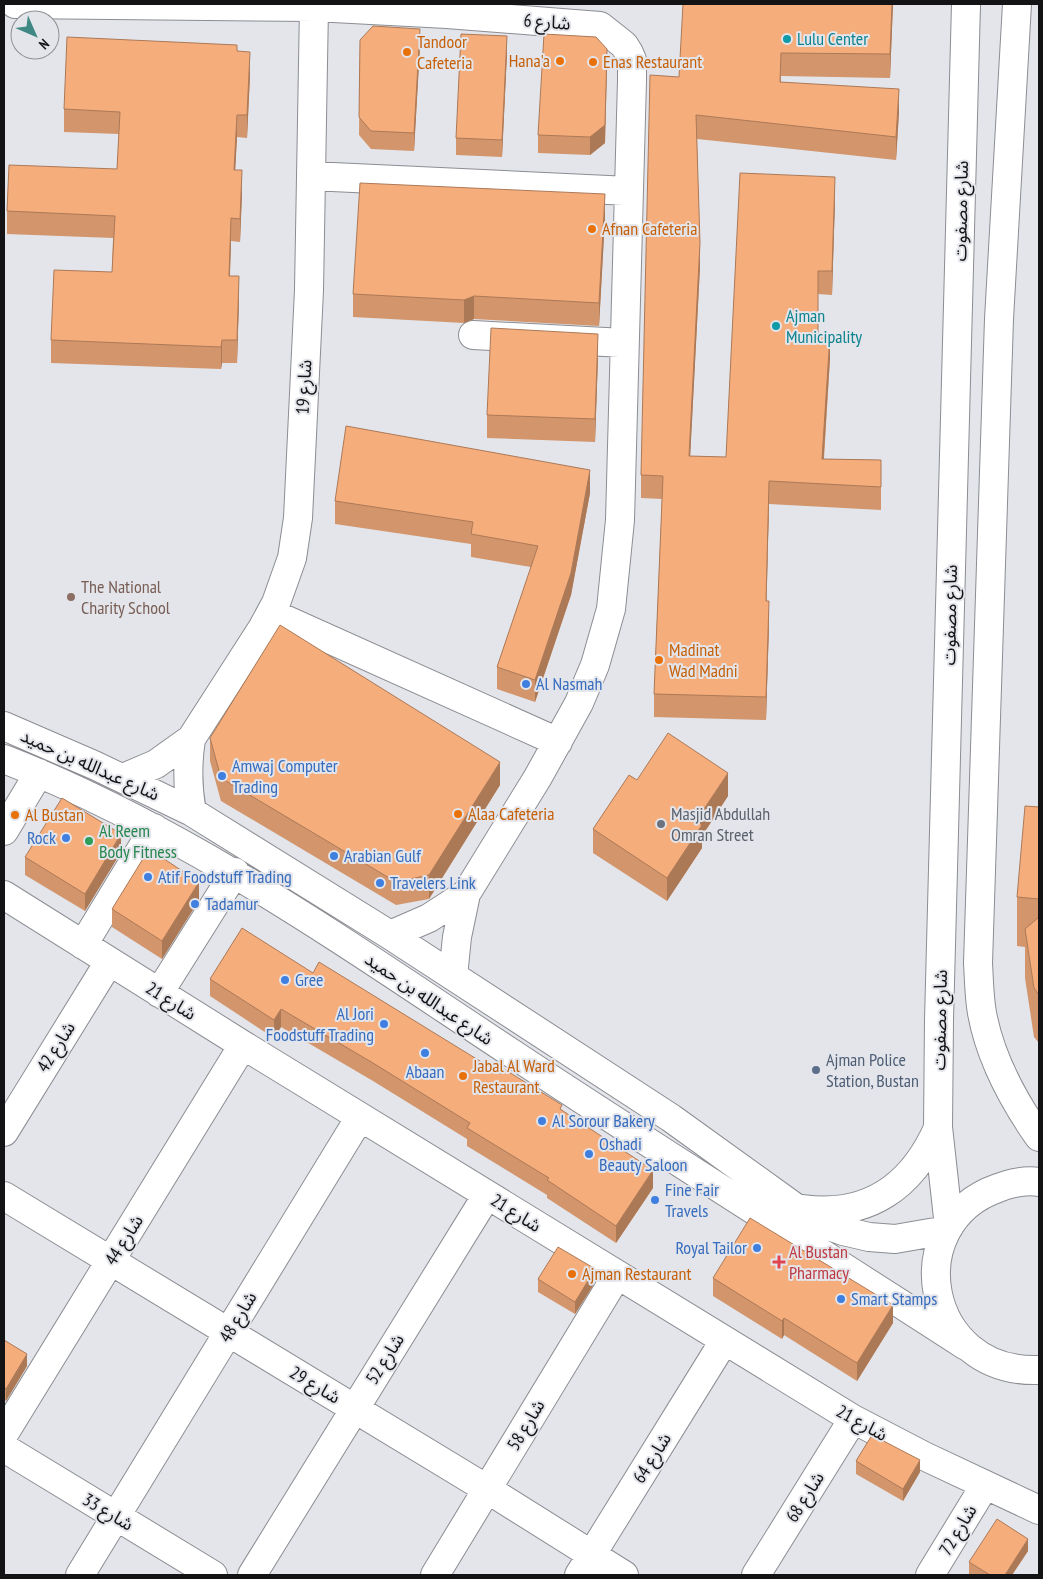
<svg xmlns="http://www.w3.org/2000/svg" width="1043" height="1579" font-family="'PT Sans Narrow','Noto Sans Arabic',sans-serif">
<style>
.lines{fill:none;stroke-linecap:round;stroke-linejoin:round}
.minor-casing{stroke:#8b8d92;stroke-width:30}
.major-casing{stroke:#8b8d92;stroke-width:30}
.minor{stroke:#fff;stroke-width:28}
.major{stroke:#fff;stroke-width:28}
.wall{fill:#d3956b}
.shaded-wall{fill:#ac7957}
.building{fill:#f5ad7c;stroke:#ac7957}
.culture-dot{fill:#0f9aa8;stroke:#e3e5eb;stroke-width:2}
.food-dot{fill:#e8710a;stroke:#e3e5eb;stroke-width:2}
.education-dot{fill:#8d6e63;stroke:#e3e5eb;stroke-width:2}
.shop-dot{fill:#3f7fe0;stroke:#e3e5eb;stroke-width:2}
.worship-dot{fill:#6b7280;stroke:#e3e5eb;stroke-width:2}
.leisure-dot{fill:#2e9e5b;stroke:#e3e5eb;stroke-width:2}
.service-dot{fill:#5c6f8a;stroke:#e3e5eb;stroke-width:2}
.health-dot{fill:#e0444e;stroke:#e3e5eb;stroke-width:2}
.labels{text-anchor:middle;stroke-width:4;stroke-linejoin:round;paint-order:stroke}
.street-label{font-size:18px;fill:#131315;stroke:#e3e5eb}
.culture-label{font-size:18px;fill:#0d838f;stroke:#e3e5eb;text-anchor:start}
.food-label{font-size:18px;fill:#c56008;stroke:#e3e5eb;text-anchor:start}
.education-label{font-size:18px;fill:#785e54;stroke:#e3e5eb;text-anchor:start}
.shop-label{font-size:18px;fill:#366cbe;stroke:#e3e5eb;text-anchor:start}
.worship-label{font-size:18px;fill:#5b616d;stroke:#e3e5eb;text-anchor:start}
.leisure-label{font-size:18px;fill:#27864d;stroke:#e3e5eb;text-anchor:start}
.service-label{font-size:18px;fill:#4e5e75;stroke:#e3e5eb;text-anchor:start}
.health-label{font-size:18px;fill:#be3a42;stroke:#e3e5eb;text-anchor:start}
</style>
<rect width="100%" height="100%" fill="#e3e5eb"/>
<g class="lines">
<defs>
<path id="minor" d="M15 4 314 7 447 14 600 26 624 45 629 53 632 60V80L620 520 611 609 595 665 579 703 538 777 466 894 457 937 453 976
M1017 4 999 319 978 963C979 979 979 996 982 1013 990 1057 1013 1100 1039 1137
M311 176 629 191
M473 335 624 343
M271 613 558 742
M4 726 94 765 192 812 390 935 671 1118 796 1208 818 1222 843 1231 869 1237 895 1239 947 1230
M191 739C187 765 187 786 192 812
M4 759C188 831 349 946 513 1054 662 1153 815 1248 966 1346
M123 778 156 764 191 739 263 627 276 603 292 558 298 518 309 290 314 7
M4 831 39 773
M4 895 243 1045 853 1419 924 1456 1039 1510
M390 935 429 918 466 894
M83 945 154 828
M159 993 235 872
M4 1132 109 962
M1039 1182C1026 1180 1011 1183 998 1188 898 1223 924 1374 1039 1370
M4 1196 487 1489 624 1575
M803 1209C868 1218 912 1187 938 1128
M949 1227 938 1127 939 1020 966 4
M4 1434 243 1045
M4 1448 213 1575
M80 1575 360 1117
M252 1575 487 1195
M435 1575 617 1275
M579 1575 724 1341
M756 1575 853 1419
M930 1575 985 1485"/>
<path id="major" d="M966 7V4"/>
</defs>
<use href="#minor" class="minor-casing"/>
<use href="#major" class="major-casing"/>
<use href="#minor" class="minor"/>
<use href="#major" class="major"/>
</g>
<path class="wall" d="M893 4 890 78 781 76V82L899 112 896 160 697 139 700 267 690 456 726 457 835 200 832 295 818 294V334L830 358 824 459 881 460V510L769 504 766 601 769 624 766 720 654 717V694L662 499 641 498V475L679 77Z
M360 40 420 46 414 151 371 149 359 135Z
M237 51 250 75 247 138 237 137 235 170 242 193 240 242 231 241 230 276 239 299 237 363H222L221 369 51 363V340L112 272 113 238 7 234V211L117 169 119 134 64 132V109Z
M507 53 502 157 456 155V138Z
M607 67 605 143 590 155 538 153V135Z
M605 218 599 326 474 319 464 323 353 317V294Z
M598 357 595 442 487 438V415Z
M590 493 571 595 535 702 497 689V667L531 567 471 557V544L335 524V501Z
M210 738 500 785 429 899 396 905 221 801 210 761Z
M637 780 728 796 702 836V848L667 901 593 853V829Z
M1039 807V1043L1034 1037 1025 978V947L1017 946V897Z
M121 852 85 911 25 875V857Z
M199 900 162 959 112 927V909Z
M313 973 501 1074 562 1110 653 1188 616 1243 547 1198V1195L467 1146V1139L373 1081 281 1027 274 1038 210 996V979Z
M713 1278 893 1323 857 1381 784 1335 782 1339 713 1296Z
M538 1279 594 1284 575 1314 538 1292Z
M4 1340 27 1366 6 1401 4 1399Z
M856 1461 920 1472 903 1501 856 1474Z
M1028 1551 1012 1575H971L969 1574V1562Z"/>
<path class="shaded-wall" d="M892 4H893L890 78V54Z
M420 29V46L414 151V133Z
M507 36V53L502 157V140Z
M607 49 605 143 590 155V137Z
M250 52V75L247 138V115Z
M899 89V112L896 160V137Z
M237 115V137L234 193V170Z
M242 170V193L240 242V219Z
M835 177V200L832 295V271Z
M605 194V218L599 326V303Z
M231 218V241L229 299V276Z
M700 243V267L689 479V456Z
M239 276V299L237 363V340Z
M474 296V319L464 323V300Z
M598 334V357L595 442V419Z
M830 335V358L822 482V459Z
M222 340V363L221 369V347Z
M590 470V493L571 595 535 702V680Z
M769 481V504L766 624V601Z
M769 601V624L766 720V697Z
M500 762V785L429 899V875Z
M728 773V796L702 836V848L667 901V878L696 821Z
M121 834V852L85 911V894Z
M199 882V900L162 959V941Z
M281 1009V1027L274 1038V1020Z
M653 1170V1188L616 1243V1226Z
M594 1271V1284L575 1314V1302Z
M893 1305V1323L857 1381V1363Z
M784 1318V1335L782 1339V1321Z
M27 1354V1366L6 1401V1389Z
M920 1460V1472L903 1501V1489Z
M1028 1539V1551L1012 1575H1005Z"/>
<path class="building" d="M683 4H892L890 54 781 53 780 82 899 89 896 137 696 115 700 243 689 456 726 457 740 173 835 177 832 271H818V334L830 335 822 459 881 460V487L769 481 766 601H769L766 697 654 694 663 476 641 475 650 75 679 77Z
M373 26 420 29 414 133 371 131 359 117 360 40Z
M461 34 507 36 502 140 456 138Z
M544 34 596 37 607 49 605 125 590 137 538 135Z
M67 37 237 45V51L250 52 247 115H237L234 170H242L240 219 231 218 229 276H239L237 340H222L221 347 51 340 54 270 112 272 115 216 7 211 9 165 117 169 120 112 64 109Z
M360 183 605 194 599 303 474 296 464 300 353 294Z
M491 328 598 334 595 419 487 415Z
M346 426 590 470 571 573 535 680 497 667 538 546 471 534 473 522 335 501Z
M280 625 500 762 429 875 396 882 221 778 210 738Z
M668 733 728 773 696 821 702 825 667 878 593 829 629 775 637 780Z
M62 798 121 834 85 894 25 857Z
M1025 806 1039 807V899L1017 897Z
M149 849 199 882 162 941 112 909Z
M1039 917V995L1034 988 1025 929Z
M242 928 313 973 319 962 501 1074 504 1069 562 1105 560 1109 653 1170 616 1226 547 1180 549 1178 467 1128 470 1123 373 1063 281 1009 274 1020 210 979Z
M750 1218 893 1305 857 1363 784 1318 782 1321 713 1278Z
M558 1247 592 1267 594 1271 575 1302 538 1279Z
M4 1340 27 1354 6 1389 4 1387Z
M872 1435 920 1460 903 1489 856 1461Z
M997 1519 1028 1539 1005 1575H990L969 1562Z"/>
<g class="culture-dot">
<circle cx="787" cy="39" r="5"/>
<circle cx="776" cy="326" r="5"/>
</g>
<g class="food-dot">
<circle cx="407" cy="52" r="5"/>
<circle cx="560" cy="61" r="5"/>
<circle cx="593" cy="62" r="5"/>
<circle cx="592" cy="229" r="5"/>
<circle cx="659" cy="660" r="5"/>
<circle cx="458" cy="814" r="5"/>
<circle cx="15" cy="815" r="5"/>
<circle cx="463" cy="1076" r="5"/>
<circle cx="572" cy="1274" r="5"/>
</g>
<circle class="education-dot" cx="71" cy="597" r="5"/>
<g class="shop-dot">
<circle cx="526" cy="684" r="5"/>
<circle cx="222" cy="776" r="5"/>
<circle cx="66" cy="838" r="5"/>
<circle cx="334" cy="856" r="5"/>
<circle cx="148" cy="877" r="5"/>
<circle cx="380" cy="883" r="5"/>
<circle cx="195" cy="904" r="5"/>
<circle cx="285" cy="980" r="5"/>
<circle cx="384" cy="1024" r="5"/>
<circle cx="425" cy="1053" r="5"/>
<circle cx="542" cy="1121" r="5"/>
<circle cx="589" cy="1154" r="5"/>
<circle cx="655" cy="1200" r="5"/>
<circle cx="757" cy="1248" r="5"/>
<circle cx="841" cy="1299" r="5"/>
</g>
<circle class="worship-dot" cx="661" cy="824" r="5"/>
<circle class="leisure-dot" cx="89" cy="841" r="5"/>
<circle class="service-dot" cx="816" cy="1070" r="5"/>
<path class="health-dot" d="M776.5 1254.5h5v5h5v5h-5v5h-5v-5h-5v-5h5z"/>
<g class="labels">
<g class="street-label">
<text transform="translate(547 22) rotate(4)" y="6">شارع 6</text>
<text transform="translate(961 211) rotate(-89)" y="6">شارع مصفوت</text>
<text transform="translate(304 387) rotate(-87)" y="6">شارع 19</text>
<text transform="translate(950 615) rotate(-89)" y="6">شارع مصفوت</text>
<text transform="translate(90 765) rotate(24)" y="6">شارع عبدالله بن حميد</text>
<text transform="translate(429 999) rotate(34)" y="6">شارع عبدالله بن حميد</text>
<text transform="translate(171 1001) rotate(32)" y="6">شارع 21</text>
<text transform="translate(940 1020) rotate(-89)" y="6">شارع مصفوت</text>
<text transform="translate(56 1047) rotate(-58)" y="6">شارع 42</text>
<text transform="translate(516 1213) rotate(32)" y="6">شارع 21</text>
<text transform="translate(124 1240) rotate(-58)" y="6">شارع 44</text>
<text transform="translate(238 1317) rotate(-59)" y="6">شارع 48</text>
<text transform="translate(385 1359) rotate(-58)" y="6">شارع 52</text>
<text transform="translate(315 1385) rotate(31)" y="6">شارع 29</text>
<text transform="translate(862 1423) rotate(29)" y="6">شارع 21</text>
<text transform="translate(526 1425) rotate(-59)" y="6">شارع 58</text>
<text transform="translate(652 1458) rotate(-58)" y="6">شارع 64</text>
<text transform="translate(805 1497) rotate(-58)" y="6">شارع 68</text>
<text transform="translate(108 1512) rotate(31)" y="6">شارع 33</text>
<text transform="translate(958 1530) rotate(-59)" y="6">شارع 72</text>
</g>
<g class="culture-label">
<text x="797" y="45">Lulu Center</text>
<text x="786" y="322">Ajman<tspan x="786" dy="21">Municipality</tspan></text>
</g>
<g class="food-label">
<text x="417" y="48">Tandoor<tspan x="417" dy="21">Cafeteria</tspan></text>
<text x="550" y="67" text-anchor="end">Hana'a</text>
<text x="603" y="68">Enas Restaurant</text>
<text x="602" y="235">Afnan Cafeteria</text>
<text x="669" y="656">Madinat<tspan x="669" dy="21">Wad Madni</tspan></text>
<text x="468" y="820">Alaa Cafeteria</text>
<text x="25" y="821">Al Bustan</text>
<text x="473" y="1072">Jabal Al Ward<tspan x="473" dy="21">Restaurant</tspan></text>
<text x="582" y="1280">Ajman Restaurant</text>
</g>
<g class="education-label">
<text x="81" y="593">The National<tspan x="81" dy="21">Charity School</tspan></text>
</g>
<g class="shop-label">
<text x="536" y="690">Al Nasmah</text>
<text x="232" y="772">Amwaj Computer<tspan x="232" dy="21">Trading</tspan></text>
<text x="56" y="844" text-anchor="end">Rock</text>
<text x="344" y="862">Arabian Gulf</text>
<text x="158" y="883">Atif Foodstuff Trading</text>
<text x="390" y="889">Travelers Link</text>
<text x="205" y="910">Tadamur</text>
<text x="295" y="986">Gree</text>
<text x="374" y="1020" text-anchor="end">Al Jori<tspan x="374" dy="21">Foodstuff Trading</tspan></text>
<text x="425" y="1078" text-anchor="middle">Abaan</text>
<text x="552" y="1127">Al Sorour Bakery</text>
<text x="599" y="1150">Oshadi<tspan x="599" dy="21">Beauty Saloon</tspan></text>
<text x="665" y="1196">Fine Fair<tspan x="665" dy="21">Travels</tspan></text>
<text x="747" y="1254" text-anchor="end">Royal Tailor</text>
<text x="851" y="1305">Smart Stamps</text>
</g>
<g class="worship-label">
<text x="671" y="820">Masjid Abdullah<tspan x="671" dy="21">Omran Street</tspan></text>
</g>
<g class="leisure-label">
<text x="99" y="837">Al Reem<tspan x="99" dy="21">Body Fitness</tspan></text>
</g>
<g class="service-label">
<text x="826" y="1066">Ajman Police<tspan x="826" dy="21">Station, Bustan</tspan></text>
</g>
<g class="health-label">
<text x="789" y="1258">Al Bustan<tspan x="789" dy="21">Pharmacy</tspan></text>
</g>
</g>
<rect width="1043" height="1579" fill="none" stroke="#131315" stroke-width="10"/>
<g transform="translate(35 35) rotate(135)"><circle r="24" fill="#e3e5eb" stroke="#909195"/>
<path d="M0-4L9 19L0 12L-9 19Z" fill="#408883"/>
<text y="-8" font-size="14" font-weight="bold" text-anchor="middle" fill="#131315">N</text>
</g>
</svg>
